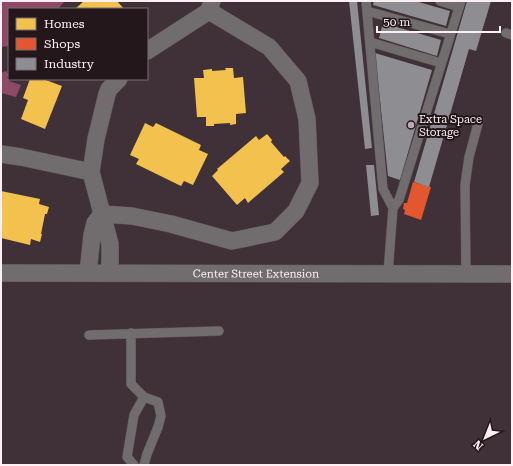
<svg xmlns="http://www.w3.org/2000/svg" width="513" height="466" font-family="'Roboto Serif',serif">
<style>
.water{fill:#8e4868}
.homes{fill:#f2c14e}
.shops{fill:#e4572e}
.industry{fill:#8d8d92}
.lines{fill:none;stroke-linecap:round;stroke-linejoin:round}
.lane-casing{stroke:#5d5055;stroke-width:10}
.street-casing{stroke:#5d5055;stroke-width:18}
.lane{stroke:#716c6d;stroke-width:9}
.street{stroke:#716c6d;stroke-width:17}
.poi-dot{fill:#baacb2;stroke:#23171c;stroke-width:1.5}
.labels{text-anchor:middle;stroke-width:4;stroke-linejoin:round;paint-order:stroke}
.poi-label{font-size:11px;fill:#fdeff4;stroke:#23171c;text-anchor:start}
.street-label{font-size:11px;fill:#fdeff4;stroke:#23171c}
</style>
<rect width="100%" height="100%" fill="#3f3137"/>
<path class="water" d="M1 1H65L58 9H9V46L1 47Z
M6 71 9 75 7 77 9 81 21 85 16 97 1 93V73Z"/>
<path class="homes" d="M84 1H117L124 9H75Z
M225 68H233L234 78 243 77 246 113 236 114V124L230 125V123L214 124V126H206V117H197L194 78H204L203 70 212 69V71L226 70Z
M30 79H43L62 86 45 129 21 119 28 100 23 98Z
M145 123 153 127 156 123 201 145 199 150 208 154 193 185 184 181 181 186 136 164 139 159 130 155Z
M267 134 272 140 271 142 284 157 285 156 290 161 281 169 284 172 248 203 245 198 237 205 212 176 218 170 217 169 256 136 259 140Z
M1 191 40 199 39 204 49 207 47 214H45L41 234H42L40 242 31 239 30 245 1 238Z"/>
<path class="shops" d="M413 182 431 187 421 220 404 214 405 210 403 209 404 203H407Z"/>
<path class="industry" d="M349 1H357L372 148 365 149Z
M374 1H415L450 11 446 26 373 5Z
M467 1H491L476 51 469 49 429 187 414 182Z
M383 23 441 40 437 56 379 38Z
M375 53 432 70 400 180 388 176Z
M366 165H374L379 215 371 216Z"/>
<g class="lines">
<defs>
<path id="lane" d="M366 1 383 189 393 208
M440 1 459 7
M367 11 450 34
M506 33 512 35
M370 42 441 63
M388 273 393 208 399 200 461 1
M466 274 465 185 469 157 479 120
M131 333V384L144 397 158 402 161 416 158 427 147 454 144 465
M89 335 219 331
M134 465 127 457 134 415 144 397"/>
<g id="street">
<path d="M147 51 209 11"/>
<path d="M1 154 21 157 91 172"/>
<path d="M102 214 132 216 171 224 232 241 275 232 296 211 310 183 307 119 298 81 269 47 209 11 212 1"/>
<path id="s1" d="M1 273 512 274"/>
<path d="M88 273 92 235 95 223 102 214"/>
<path d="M110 273V244L91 172 96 139 107 94 109 89 119 79"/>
</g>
</defs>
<use href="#lane" class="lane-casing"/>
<use href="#street" class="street-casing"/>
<use href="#lane" class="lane"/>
<use href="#street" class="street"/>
</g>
<circle class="poi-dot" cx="411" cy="125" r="4"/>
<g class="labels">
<g class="poi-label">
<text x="419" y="123">Extra Space<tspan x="419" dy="13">Storage</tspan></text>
</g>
<g class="street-label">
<text dy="4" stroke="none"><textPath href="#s1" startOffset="255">Center Street Extension</textPath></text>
</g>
</g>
<rect width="513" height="466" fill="none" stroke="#fdeff4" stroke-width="4"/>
<rect x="8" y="8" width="140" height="72" fill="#23171c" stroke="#7a6d72"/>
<rect x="16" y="18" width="20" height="12" fill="#f2c14e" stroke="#7a6d72"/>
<text x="44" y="28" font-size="12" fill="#fdeff4">Homes</text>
<rect x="16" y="38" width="20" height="12" fill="#e4572e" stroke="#7a6d72"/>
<text x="44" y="48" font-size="12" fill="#fdeff4">Shops</text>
<rect x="16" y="58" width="20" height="12" fill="#8d8d92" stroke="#7a6d72"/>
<text x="44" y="68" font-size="12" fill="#fdeff4">Industry</text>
<g transform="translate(485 438) rotate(223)" stroke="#23171c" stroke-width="3" paint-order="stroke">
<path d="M0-3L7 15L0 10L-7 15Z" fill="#fdeff4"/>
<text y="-6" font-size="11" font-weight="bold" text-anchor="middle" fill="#fdeff4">N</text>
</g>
<path d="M377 26v6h123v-6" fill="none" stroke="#fdeff4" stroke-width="2"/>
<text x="383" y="26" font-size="12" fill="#fdeff4" stroke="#23171c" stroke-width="3" paint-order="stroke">50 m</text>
</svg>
